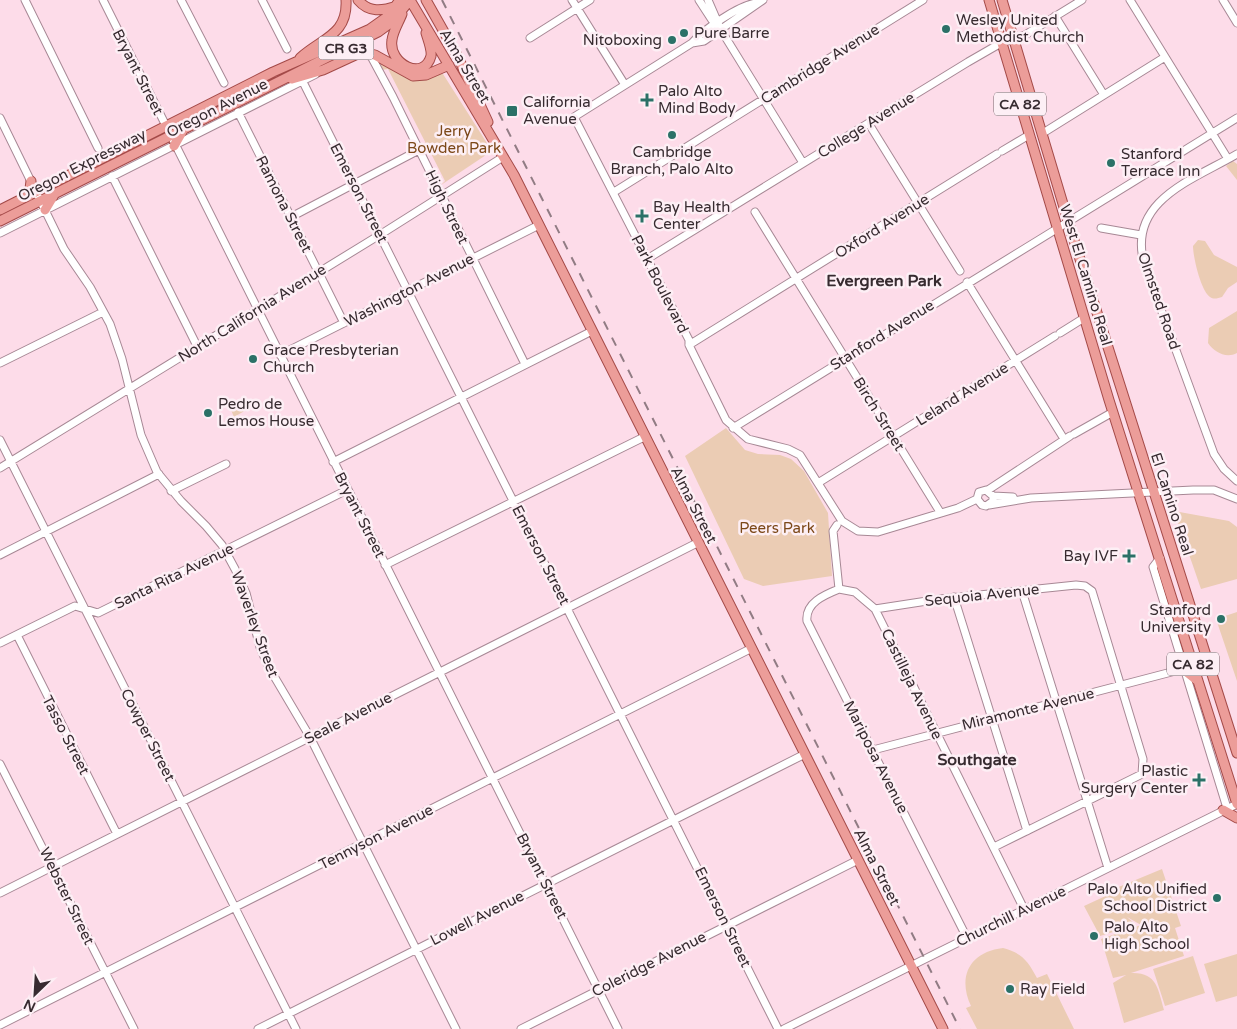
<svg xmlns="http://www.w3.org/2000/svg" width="1237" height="1029" font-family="'Varela Round',sans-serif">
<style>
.green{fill:#ebccb4}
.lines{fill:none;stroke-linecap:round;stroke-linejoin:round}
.minor-casing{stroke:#a78895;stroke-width:9}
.major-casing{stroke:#a44a48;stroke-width:11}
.minor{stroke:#fff;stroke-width:7}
.major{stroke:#ec9d99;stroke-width:9}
.rail{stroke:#917c84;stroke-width:2;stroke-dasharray:9 9;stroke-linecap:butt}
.poi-dot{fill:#2b7167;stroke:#fdeff5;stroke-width:2}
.labels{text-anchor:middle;stroke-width:5;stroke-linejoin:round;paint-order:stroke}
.shield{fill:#fdeff5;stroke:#72666b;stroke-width:1}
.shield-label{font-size:14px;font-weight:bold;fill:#372b30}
.poi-label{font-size:15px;fill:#372b30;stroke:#fdeff5;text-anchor:start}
.street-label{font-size:15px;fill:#372b30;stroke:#fdeff5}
.park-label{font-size:15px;fill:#7c4818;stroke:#fdeff5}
.neighbourhood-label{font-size:16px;font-weight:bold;fill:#372b30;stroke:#fdeff5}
</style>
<rect width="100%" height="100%" fill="#fddce9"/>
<path class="green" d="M378 60 402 73 443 74 492 151 441 185 445 181 388 69 381 70Z
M1233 161 1237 164V180L1226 166Z
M1198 240 1205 241 1214 255 1237 267V282L1228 288 1222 297C1218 298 1214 300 1210 297 1201 291 1193 257 1193 246Z
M1237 311V353C1226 359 1214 352 1208 343L1209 328Z
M245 402 248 409 234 417 231 410Z
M726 428 745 450 758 454 780 455 791 459 804 471 828 513 832 576 763 586 744 579 685 456Z
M1174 511 1229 521 1237 527V579L1201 589Z
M1237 612V681L1216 619Z
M1162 869 1181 926 1175 928 1184 956 1131 973C1157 972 1158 989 1164 1010L1124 1023 1113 983 1126 975 1113 978 1101 939 1141 925 1127 917 1136 925 1100 936 1084 906 1110 894 1109 891Z
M1003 948C1022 953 1028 961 1037 978L1047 974 1074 1029H977L966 1008 971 1006C957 976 970 952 1003 948Z
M1237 954V996L1216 1002 1204 964Z
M1193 956 1205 993 1165 1006 1153 969Z"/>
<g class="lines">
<defs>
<path id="minor" d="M25 0 98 148
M103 0 618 1029
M181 0 224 83
M262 0 287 49
M572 0 625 85
M699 0 712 20 717 23
M708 0 721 30 803 163
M763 0 704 41 692 43 574 117 689 340V345L726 420 748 439 788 449 800 455 842 521 858 531 878 532 958 508 977 499
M1130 0 1228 159
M1223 0 1237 23
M1055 16 1104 95
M530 38 590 0
M692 43C702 31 740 4 757 3
M367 53 372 58 393 97 525 364
M303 82 778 1029
M238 112 344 323
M0 118 64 249 90 287 110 324 122 359 141 435 157 472 181 501 206 526 222 545 235 569 246 593 260 647 268 666 310 737 456 1029
M869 124 960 271
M1043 133 1165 57
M1002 151 1029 135
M1237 154C1195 179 1127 200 1144 263L1214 454 1224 469 1237 481
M112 176 197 346
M614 192 923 0
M755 212 940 512
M291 217 419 150
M1101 228 1141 235
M0 233 316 74
M652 256 968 62 1001 43 1025 35 1082 0
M967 282 1064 439
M1060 333 1084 318
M689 345 997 154
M280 355 539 225
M0 363 103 312
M733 428 1237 118
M1074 434 1113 412
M0 440 296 1029
M333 462 592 331
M0 468 386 231 503 157
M818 483 1055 336
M988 490 1070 436
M171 491 226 464
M993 496V501L986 506 982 505 977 499 979 492 986 490 993 496 1013 497
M989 505 1031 498 1193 490H1214L1237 499
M837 525 833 531 839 589 855 592 875 609 1024 909
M0 555 159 474
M1160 558 1153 567 1227 808
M385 565 644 437
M839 589C824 595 805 603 807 621L967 938
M1022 591 1108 868
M954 597 1027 831
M875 609 940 599 1076 585 1085 586 1092 591 1143 759 1142 774 994 847
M17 635 117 834
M0 643 75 606 98 613 347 490
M873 750 1183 669
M0 764 134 1029
M0 893 697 543
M0 1025 752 648
M258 1029 805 754
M521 1029 858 860
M784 1029 1237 804"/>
<path id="major" d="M358 0C369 13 382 11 397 6
M410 0 514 175 943 1029
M426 0 457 55 488 122
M989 0 1109 400 1237 804
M1002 0 1072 234 1237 753
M402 14C399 22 393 31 392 40 388 64 424 82 431 56 432 49 428 40 426 33
M300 58C322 38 348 35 346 0
M292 79 323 70 362 52 375 55 413 76 426 75 449 65
M174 146 183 130
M29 196 31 181
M0 210 273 72 370 29 387 17 400 0
M45 210 54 195
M0 221 378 32 393 21 410 0
M1189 652 1183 669 1198 681
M1223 810 1237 818"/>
</defs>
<use href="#minor" class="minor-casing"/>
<use href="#major" class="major-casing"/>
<use href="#minor" class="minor"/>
<use href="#major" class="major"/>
<path class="rail" d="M442 0 960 1029"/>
</g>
<g class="poi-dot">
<circle cx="946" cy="29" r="5"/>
<circle cx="684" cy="33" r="5"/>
<circle cx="672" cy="40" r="5"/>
<path d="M644.5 92.5h5v5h5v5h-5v5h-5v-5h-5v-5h5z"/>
<rect x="506" y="105" width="12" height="12" rx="2.5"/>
<circle cx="672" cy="135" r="5"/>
<circle cx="1111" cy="163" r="5"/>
<path d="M639.5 208.5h5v5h5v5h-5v5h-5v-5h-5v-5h5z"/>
<circle cx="253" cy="359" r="5"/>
<circle cx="208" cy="413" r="5"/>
<path d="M1126.5 548.5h5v5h5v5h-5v5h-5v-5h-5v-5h5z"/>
<circle cx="1221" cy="619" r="5"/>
<path d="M1196.5 772.5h5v5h5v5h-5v5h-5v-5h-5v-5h5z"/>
<circle cx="1217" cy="898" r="5"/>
<circle cx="1094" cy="936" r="5"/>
<circle cx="1010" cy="989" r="5"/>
</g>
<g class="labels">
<g class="shield">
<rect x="318.5" y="36.5" width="55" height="23" rx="4"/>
<rect x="994" y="92.5" width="52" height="23" rx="4"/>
<rect x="1167" y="652.5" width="52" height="23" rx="4"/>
</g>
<g class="shield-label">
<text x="346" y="53">CR G3</text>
<text x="1020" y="109">CA 82</text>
<text x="1193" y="669">CA 82</text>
</g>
<g class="poi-label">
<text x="956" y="25">Wesley United<tspan x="956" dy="17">Methodist Church</tspan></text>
<text x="694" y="38">Pure Barre</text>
<text x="662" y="45" text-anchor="end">Nitoboxing</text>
<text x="658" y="96">Palo Alto<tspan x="658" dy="17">Mind Body</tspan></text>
<text x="523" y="107">California<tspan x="523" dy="17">Avenue</tspan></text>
<text x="672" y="157" text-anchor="middle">Cambridge<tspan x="672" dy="17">Branch, Palo Alto</tspan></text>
<text x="1121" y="159">Stanford<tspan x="1121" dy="17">Terrace Inn</tspan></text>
<text x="653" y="212">Bay Health<tspan x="653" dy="17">Center</tspan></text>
<text x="263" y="355">Grace Presbyterian<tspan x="263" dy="17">Church</tspan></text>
<text x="218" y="409">Pedro de<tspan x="218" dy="17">Lemos House</tspan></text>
<text x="1118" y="561" text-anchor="end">Bay IVF</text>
<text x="1211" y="615" text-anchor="end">Stanford<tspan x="1211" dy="17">University</tspan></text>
<text x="1188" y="776" text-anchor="end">Plastic<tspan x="1188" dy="17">Surgery Center</tspan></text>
<text x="1207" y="894" text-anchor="end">Palo Alto Unified<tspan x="1207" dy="17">School District</tspan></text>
<text x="1104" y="932">Palo Alto<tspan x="1104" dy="17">High School</tspan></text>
<text x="1020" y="994">Ray Field</text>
</g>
<g class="street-label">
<text transform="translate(820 64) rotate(-32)" y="5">Cambridge Avenue</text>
<text transform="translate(465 66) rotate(59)" y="5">Alma Street</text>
<text transform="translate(138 72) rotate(63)" y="5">Bryant Street</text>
<text transform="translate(217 108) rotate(-27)" y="5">Oregon Avenue</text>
<text transform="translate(866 125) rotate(-32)" y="5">College Avenue</text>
<text transform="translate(82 165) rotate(-27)" y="5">Oregon Expressway</text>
<text transform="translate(359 193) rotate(63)" y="5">Emerson Street</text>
<text transform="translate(284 204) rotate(63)" y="5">Ramona Street</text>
<text transform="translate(447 207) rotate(64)" y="5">High Street</text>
<text transform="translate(882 226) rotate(-32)" y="5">Oxford Avenue</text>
<text transform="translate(1086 275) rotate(73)" y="5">West El Camino Real</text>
<text transform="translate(660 284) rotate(63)" y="5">Park Boulevard</text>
<text transform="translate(409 290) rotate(-27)" y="5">Washington Avenue</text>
<text transform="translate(1159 301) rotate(71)" y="5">Olmsted Road</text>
<text transform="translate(252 313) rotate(-32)" y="5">North California Avenue</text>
<text transform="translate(882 335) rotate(-32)" y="5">Stanford Avenue</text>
<text transform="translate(962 394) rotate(-32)" y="5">Leland Avenue</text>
<text transform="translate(879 414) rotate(58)" y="5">Birch Street</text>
<text transform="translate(1172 504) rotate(72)" y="5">El Camino Real</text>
<text transform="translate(694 505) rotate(63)" y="5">Alma Street</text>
<text transform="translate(360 515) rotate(63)" y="5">Bryant Street</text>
<text transform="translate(541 555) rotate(63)" y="5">Emerson Street</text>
<text transform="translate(174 576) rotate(-26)" y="5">Santa Rita Avenue</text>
<text transform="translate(982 595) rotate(-6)" y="5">Sequoia Avenue</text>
<text transform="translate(255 624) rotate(70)" y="5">Waverley Street</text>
<text transform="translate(912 684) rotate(64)" y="5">Castilleja Avenue</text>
<text transform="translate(1028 709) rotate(-14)" y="5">Miramonte Avenue</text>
<text transform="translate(348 718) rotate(-27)" y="5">Seale Avenue</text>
<text transform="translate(66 735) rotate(63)" y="5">Tasso Street</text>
<text transform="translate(148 735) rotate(63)" y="5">Cowper Street</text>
<text transform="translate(876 757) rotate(63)" y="5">Mariposa Avenue</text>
<text transform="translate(376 837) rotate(-27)" y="5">Tennyson Avenue</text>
<text transform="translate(877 867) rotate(63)" y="5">Alma Street</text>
<text transform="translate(542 876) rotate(63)" y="5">Bryant Street</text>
<text transform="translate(67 896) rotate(64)" y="5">Webster Street</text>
<text transform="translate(1011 916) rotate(-26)" y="5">Churchill Avenue</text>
<text transform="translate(723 917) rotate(64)" y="5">Emerson Street</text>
<text transform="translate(477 918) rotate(-27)" y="5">Lowell Avenue</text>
<text transform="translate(649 964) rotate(-27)" y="5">Coleridge Avenue</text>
</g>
<g class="park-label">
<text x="454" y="136">Jerry<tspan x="454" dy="17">Bowden Park</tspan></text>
<text x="777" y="533">Peers Park</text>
</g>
<g class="neighbourhood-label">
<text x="884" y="286">Evergreen Park</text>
<text x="977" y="765">Southgate</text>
</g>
</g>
<g transform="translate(35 994) rotate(205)" stroke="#fdeff5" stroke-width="4" paint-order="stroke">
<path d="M0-4L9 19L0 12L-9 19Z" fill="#372b30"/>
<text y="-8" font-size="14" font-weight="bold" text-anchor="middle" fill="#372b30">N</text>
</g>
</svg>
